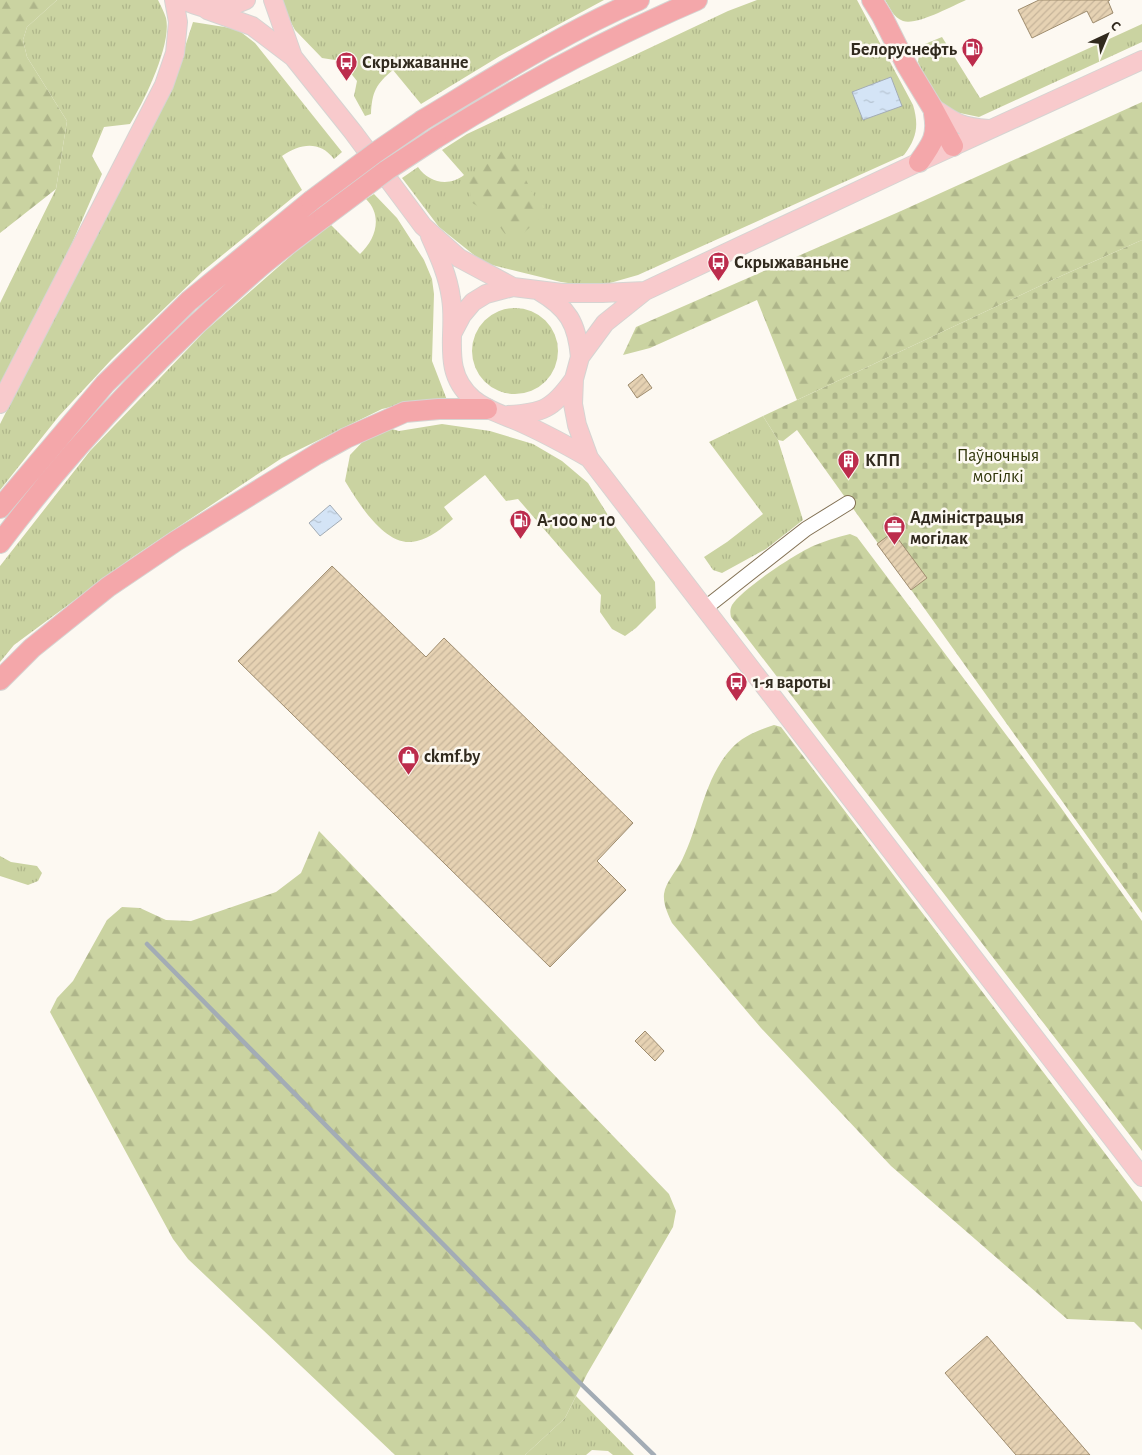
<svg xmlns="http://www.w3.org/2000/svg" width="1142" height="1455" font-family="'Alegreya Sans',sans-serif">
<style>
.grass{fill:url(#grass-tufts)}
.forest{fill:url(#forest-firs)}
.cemetery{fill:url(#cemetery-stones)}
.water{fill:url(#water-ripples);stroke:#a3acb5}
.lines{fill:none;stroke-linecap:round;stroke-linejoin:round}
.stream{stroke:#a3acb5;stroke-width:4.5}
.building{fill:url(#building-hatch);stroke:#9e8c6e}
.minor-casing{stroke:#827154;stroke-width:16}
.major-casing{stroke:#d6d4d2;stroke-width:20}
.highway-casing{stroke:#d6d4d2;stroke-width:22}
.minor{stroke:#fff;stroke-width:14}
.major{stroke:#f8cacc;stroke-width:18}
.highway{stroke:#f4a7aa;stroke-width:20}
.highway-bridge-casing{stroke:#d6d4d2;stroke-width:22;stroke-linecap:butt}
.highway-bridge{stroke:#f4a7aa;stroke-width:20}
.labels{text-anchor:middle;stroke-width:5;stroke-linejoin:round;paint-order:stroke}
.poi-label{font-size:18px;font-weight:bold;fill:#312a1e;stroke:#fdf9f2;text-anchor:start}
.park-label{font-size:18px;fill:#2e3408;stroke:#fdf9f2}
</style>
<defs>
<pattern id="grass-tufts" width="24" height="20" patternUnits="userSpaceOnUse" patternTransform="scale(1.25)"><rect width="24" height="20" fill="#cad3a1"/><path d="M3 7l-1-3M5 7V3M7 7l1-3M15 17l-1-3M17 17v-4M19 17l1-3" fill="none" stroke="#aeb58a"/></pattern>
<pattern id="forest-firs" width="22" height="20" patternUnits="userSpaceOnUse" patternTransform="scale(1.25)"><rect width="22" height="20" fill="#cad3a1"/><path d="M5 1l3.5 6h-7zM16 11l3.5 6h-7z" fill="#aeb58a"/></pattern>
<pattern id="cemetery-stones" width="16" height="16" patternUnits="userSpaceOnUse" patternTransform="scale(1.25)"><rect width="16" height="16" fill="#cad3a1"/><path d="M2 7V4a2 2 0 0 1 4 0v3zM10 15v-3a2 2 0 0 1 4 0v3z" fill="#aeb58a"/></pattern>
<pattern id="water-ripples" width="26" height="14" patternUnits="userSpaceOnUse" patternTransform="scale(1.25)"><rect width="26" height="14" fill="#d4e4f6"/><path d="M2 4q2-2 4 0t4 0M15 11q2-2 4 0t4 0" fill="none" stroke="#b6c4d2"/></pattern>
<pattern id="building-hatch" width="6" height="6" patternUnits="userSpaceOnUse" patternTransform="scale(1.25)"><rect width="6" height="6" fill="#e6d2b3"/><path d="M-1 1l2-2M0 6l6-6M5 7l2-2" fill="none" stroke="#c6b49a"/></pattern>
</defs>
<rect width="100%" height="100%" fill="#fdf9f2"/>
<path class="grass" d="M57 0H158C161 6 164 12 166 18 172 44 144 102 130 124L104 127 92 156 102 174 54 285 0 388V303L56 189 67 121 27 57 23 40 27 27Z
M282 0H604L500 56 421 104 393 70C376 84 372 92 371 114L365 116 354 96 357 81 341 61 322 58 295 30 283 8Z
M757 0H857L913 105C919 125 917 138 904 155L638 275 596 287 561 282 484 263 439 227 402 178 418 167C429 183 449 187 464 175L442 150 467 134 728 11Z
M885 0H966C952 6 916 26 903 21 893 17 890 8 885 0Z
M193 22 237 29 255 43 342 152 334 159C319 140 300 144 282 156L302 190 203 271 112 359 59 416 0 490V424L176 75Z
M1142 24V42L979 117 955 112 937 102 918 62 920 46 942 37 980 98Z
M374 194 397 218 424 260 432 279 434 294 432 361 447 400 408 403 382 409 282 458 133 557 14 645 0 662V566L90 451 205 331 317 233 331 225 360 254C376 239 383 216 366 199Z
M472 351a43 43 0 1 1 86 0a43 43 0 1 1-86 0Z
M763 416 778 440 803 520 766 549 722 573 713 570 704 557 727 542 763 514 709 442Z
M442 424 490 431 533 444 562 461 588 483 611 520 655 582 656 608 636 628 625 636 612 629 600 612 601 595 518 499 506 501 485 475 444 507 453 519C442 528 431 538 417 541 386 550 358 502 345 481L350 455 371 433 388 428 399 431Z
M0 856 11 862 37 866 42 873 38 881 28 885 0 876Z
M576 1396 634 1455H613L608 1451 592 1450 586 1455H525L565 1418Z"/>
<path class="forest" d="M0 0H57L27 27 23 40 27 57 67 121 56 189 0 233Z
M1142 102V240L1061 276 797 400 757 300 650 348 623 355 636 327 901 211Z
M502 150H507L519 166 534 196 545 206 538 220 518 238 505 234 491 215 471 202 469 181 484 164Z
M850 534 857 537 1059 805 1142 921V1151L731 617C730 613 730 609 732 605 742 589 795 554 813 546 825 541 837 537 850 534Z
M774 725 781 727 1142 1202V1330L1134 1322 1067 1319 891 1166 761 1028 672 923C668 914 663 904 664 894 666 881 676 872 682 860 700 824 703 780 731 749 742 736 759 730 774 725Z
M319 831 669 1194 676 1211 673 1227 587 1374 565 1418 525 1455H395L188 1259 173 1239 50 1012 57 998 73 981 107 920 122 907 140 908 166 920 191 921 276 892 301 873Z"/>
<path class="cemetery" d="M1142 240V913L797 430 783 441 778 440 763 416 1061 276Z"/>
<path class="water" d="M891 77 902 106 863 120 852 92Z
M330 505 342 519 320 536 309 523Z"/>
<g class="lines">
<path class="stream" d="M147 944 578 1381 654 1455"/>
</g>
<path class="building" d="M1039 0H1110L1108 1 1113 13 1093 23 1087 11 1032 38 1018 10Z
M642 374 652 388 637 398 628 385Z
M893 532 927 578 911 590 877 544Z
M332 566 426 657 444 638 633 823 597 861 626 890 550 967 238 661Z
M645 1031 664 1051 655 1061 635 1041Z
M987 1336 1090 1455H1016L945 1373Z"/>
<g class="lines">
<defs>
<path id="minor" d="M704 609 806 529 848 503"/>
<path id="major" d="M183 0C210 12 219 12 246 0
M273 0 293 57
M207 10 252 26 293 57 353 132 423 226 459 258 513 287
M1142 60 919 162 645 291 605 323 580 357 574 379 573 404 577 425 589 458 1142 1177
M932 107C955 123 961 127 989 129
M430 236C439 256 448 276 451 298 457 334 440 371 473 399 487 411 507 416 524 424 546 434 568 446 589 458
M539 291C568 308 577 323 580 357
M453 332 462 315 473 302 486 294 513 287 562 293H602L645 291
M0 404 164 85 175 53 178 22 174 0
M508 415C543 413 553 409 574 379"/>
<path id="highway" d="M872 0 882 16 906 64 932 107 953 146
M423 120C493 78 563 33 639 0
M436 138C519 86 606 39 697 0
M919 162C932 144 938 136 934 114
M0 508 105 384 189 301 311 201
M0 543C76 442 165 349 261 266 281 249 303 233 324 217
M0 680 32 648 108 587 176 541 317 454 346 438 405 412 439 409H487"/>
</defs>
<use href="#minor" class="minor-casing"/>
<use href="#major" class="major-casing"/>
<use href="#highway" class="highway-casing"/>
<use href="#minor" class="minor"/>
<use href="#major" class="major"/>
<use href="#highway" class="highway"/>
<defs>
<path id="highway-bridge" d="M311 201 375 153 423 120
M324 217 387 170 436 138"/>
</defs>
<use href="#highway-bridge" class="highway-bridge-casing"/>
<use href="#highway-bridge" class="highway-bridge"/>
</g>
<defs>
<symbol id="fuel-pin" viewBox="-11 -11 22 30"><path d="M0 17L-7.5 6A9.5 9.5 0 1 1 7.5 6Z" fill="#bc2c4c" stroke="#fdf9f2"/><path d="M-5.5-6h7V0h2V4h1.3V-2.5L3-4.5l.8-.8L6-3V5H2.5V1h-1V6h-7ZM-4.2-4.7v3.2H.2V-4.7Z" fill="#fff"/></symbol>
<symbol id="bus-pin" viewBox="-11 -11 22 30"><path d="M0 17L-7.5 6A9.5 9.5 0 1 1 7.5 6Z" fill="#bc2c4c" stroke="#fdf9f2"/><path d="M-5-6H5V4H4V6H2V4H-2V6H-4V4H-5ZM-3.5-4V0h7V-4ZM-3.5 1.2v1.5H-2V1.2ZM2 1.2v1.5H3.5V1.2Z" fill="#fff"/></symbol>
<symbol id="building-pin" viewBox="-11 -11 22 30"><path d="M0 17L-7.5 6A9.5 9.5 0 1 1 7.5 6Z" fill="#bc2c4c" stroke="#fdf9f2"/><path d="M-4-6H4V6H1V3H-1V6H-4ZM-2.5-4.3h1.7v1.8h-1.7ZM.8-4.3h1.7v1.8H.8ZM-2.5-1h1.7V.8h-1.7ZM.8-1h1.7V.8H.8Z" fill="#fff"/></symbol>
<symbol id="office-pin" viewBox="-11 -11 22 30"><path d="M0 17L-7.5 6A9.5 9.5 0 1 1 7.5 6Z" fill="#bc2c4c" stroke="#fdf9f2"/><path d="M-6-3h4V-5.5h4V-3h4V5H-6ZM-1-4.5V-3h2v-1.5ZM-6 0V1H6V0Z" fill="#fff"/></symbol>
<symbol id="shop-pin" viewBox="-11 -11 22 30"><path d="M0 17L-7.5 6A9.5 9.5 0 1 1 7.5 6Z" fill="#bc2c4c" stroke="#fdf9f2"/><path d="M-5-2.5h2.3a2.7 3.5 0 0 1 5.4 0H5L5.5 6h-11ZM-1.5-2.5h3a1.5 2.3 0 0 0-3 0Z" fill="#fff"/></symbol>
</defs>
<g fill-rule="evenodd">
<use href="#fuel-pin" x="960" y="36" width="25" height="34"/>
<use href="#bus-pin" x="334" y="50" width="25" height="34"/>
<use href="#bus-pin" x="706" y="250" width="25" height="34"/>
<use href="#building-pin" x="836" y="448" width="25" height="34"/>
<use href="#fuel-pin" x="508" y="508" width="25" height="34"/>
<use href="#office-pin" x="882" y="514" width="25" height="34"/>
<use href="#bus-pin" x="724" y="670" width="25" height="34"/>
<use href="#shop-pin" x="396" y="744" width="25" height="34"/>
</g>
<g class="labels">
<g class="poi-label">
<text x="957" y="55" text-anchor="end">Белоруснефть</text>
<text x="362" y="68">Скрыжаванне</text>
<text x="734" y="268">Скрыжаваньне</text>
<text x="865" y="466">КПП</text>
<text x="910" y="523">Адміністрацыя<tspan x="910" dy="21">могілак</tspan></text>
<text x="537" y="526">А-100 № 10</text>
<text x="753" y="688">1-я вароты</text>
<text x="424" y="762">ckmf.by</text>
</g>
<g class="park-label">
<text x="998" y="461">Паўночныя<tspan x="998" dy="21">могілкі</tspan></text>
</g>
</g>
<g transform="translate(1107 35) rotate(44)" stroke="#fdf9f2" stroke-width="4" paint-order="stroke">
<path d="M0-4L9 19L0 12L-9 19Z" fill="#312a1e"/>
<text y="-8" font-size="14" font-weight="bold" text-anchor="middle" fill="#312a1e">С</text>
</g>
</svg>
